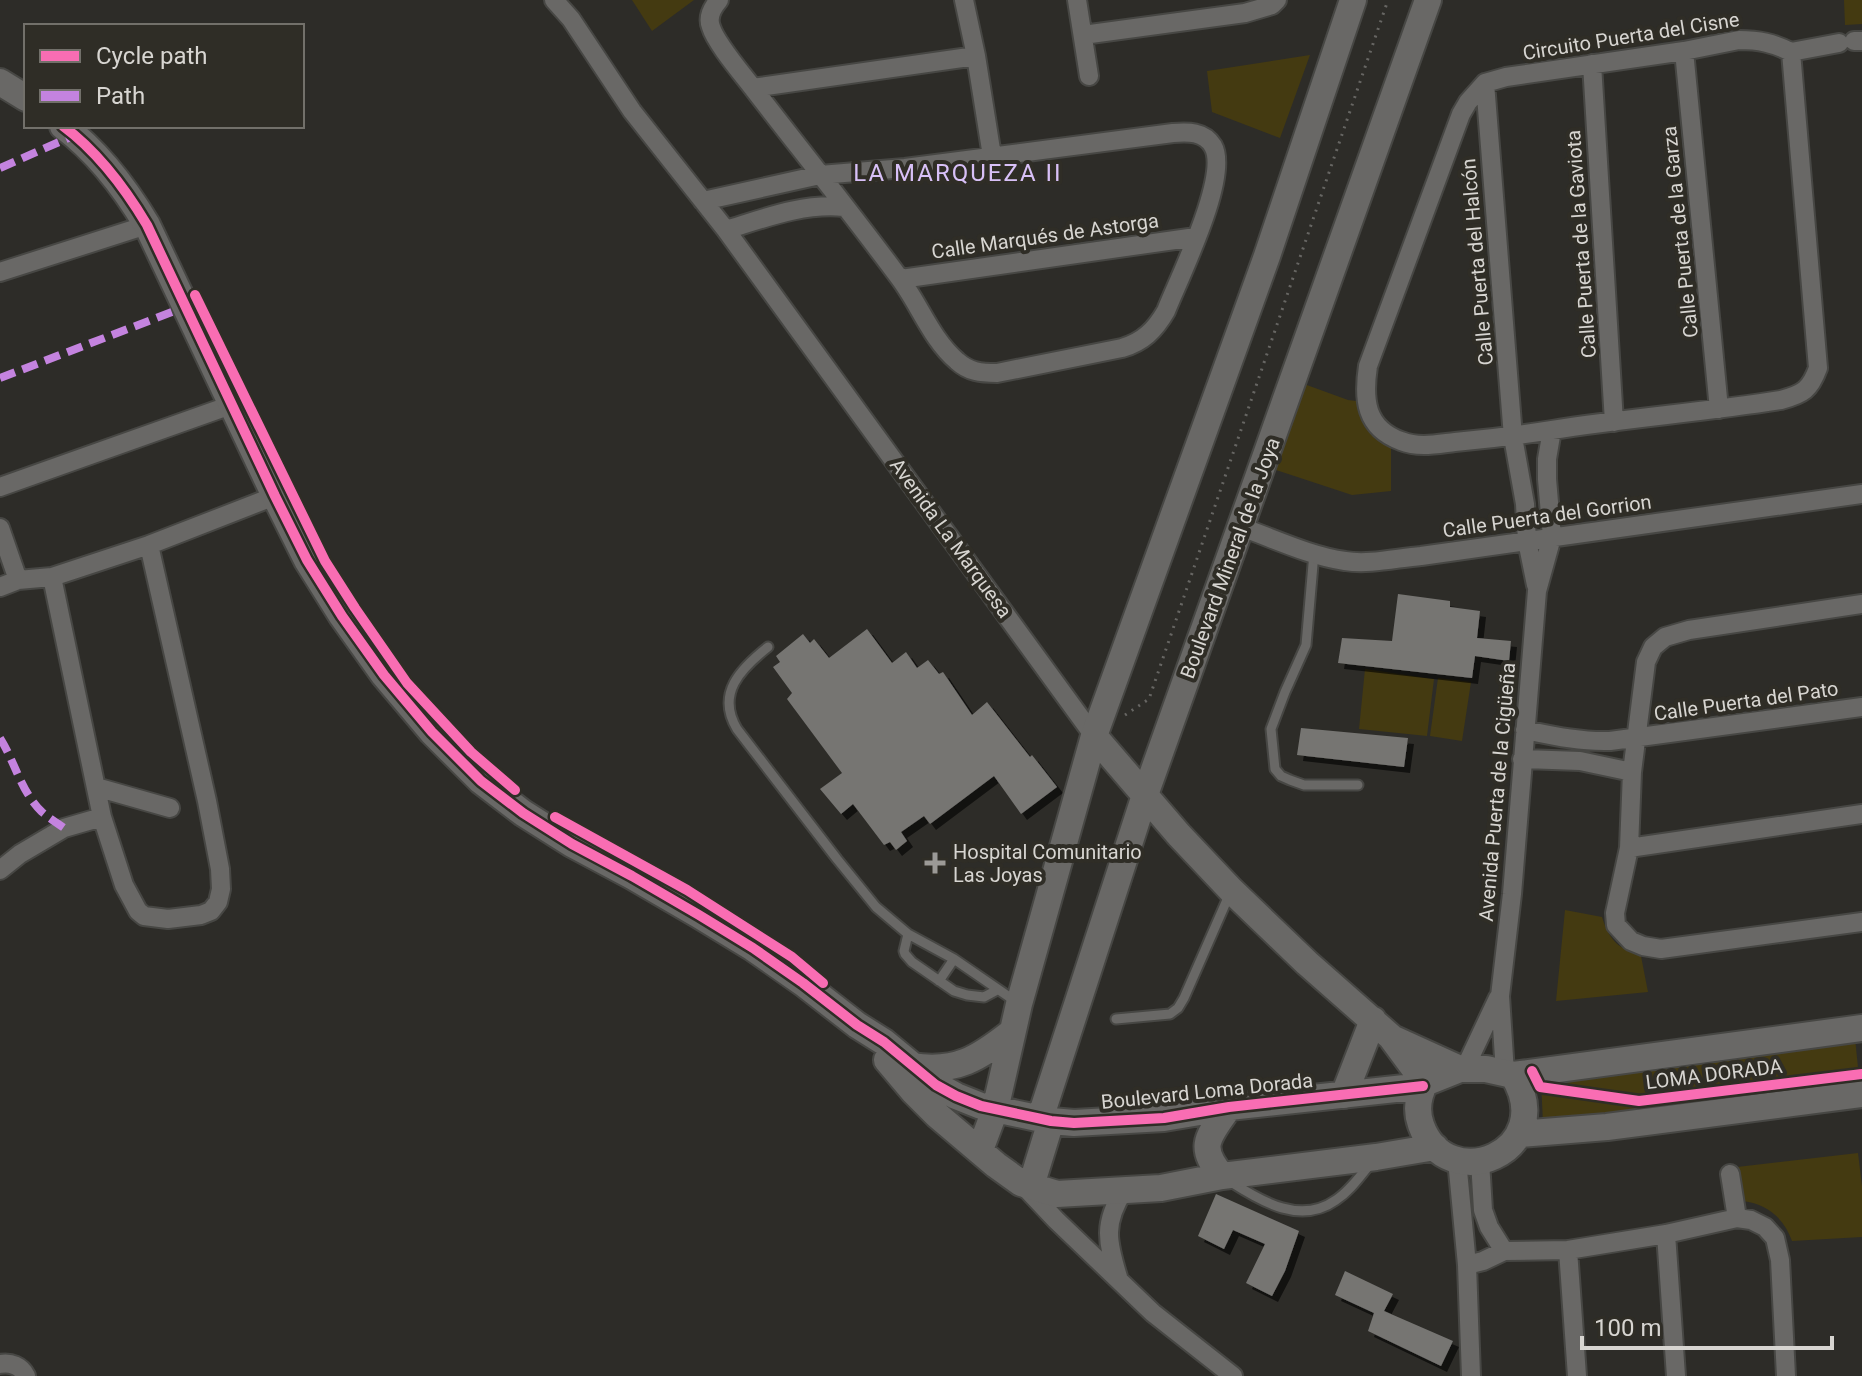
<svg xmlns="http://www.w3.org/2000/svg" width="1862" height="1376" font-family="Roboto,sans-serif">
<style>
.green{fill:#443a11}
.building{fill:#767572;filter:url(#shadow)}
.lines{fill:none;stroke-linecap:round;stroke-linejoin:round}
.lane-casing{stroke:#474744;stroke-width:13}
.street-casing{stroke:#474744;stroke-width:22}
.secondary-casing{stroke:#474744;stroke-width:30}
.path{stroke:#676663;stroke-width:3;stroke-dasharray:2 6;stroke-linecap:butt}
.lane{stroke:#696866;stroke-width:9}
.street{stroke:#696866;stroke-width:18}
.secondary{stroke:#696866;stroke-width:26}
.quiet{stroke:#c483df;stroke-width:8;stroke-dasharray:16 8;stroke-linecap:butt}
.cycleway-casing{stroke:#2f2d26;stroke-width:15}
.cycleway{stroke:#f96db3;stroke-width:10}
.poi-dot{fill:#9c9a96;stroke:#2f2d26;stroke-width:3}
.labels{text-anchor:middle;stroke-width:8;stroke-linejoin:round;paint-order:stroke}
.street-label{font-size:20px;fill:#d7d5d1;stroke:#2f2d26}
.poi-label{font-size:20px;fill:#d7d5d1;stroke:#2f2d26;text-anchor:start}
.quarter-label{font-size:24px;letter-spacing:2px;fill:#d8c0f7;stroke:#2f2d26}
</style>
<defs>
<filter id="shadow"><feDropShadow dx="6" dy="6" stdDeviation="0" flood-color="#0009"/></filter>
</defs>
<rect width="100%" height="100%" fill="#2d2c28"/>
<path class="green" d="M632 0H694L652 31Z
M1844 0H1862V24L1845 25Z
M1310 55 1280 138 1212 112 1207 71Z
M1304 384 1348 400 1356 401C1361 424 1369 436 1391 446V491L1352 495 1273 469Z
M1365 669 1434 679 1427 736 1359 729Z
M1438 678 1471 682 1462 741 1430 736Z
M1565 910 1602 917C1608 936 1618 953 1640 951L1648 992 1556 1001Z
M1855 1038 1860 1087 1543 1123 1541 1081Z
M1858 1153 1862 1186V1237L1792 1241C1784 1218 1767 1204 1743 1201L1737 1167Z"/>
<path class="building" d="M1398 594 1450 601V607L1480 611 1477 638 1511 641 1509 661 1475 656 1472 678 1338 663 1342 638 1392 641Z
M867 629 892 663 906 652 917 668 928 660 939 674 943 672 972 715 987 702 1030 757 1032 755 1057 787 1021 814 994 776 930 824 924 816 901 832 907 841 896 850 890 842 884 845 853 804 841 814 820 789 842 773 787 699 792 693 773 667 780 662 776 656 803 634 810 643 814 639 829 658Z
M1301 728 1408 738 1404 767 1297 755Z
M1216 1194 1299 1231 1285 1271 1272 1296 1246 1283 1265 1244 1233 1230 1224 1249 1198 1236Z
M1345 1271 1393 1294 1384 1311 1453 1341 1441 1366 1368 1331 1374 1313 1335 1295Z"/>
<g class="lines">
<defs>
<path id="lane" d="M1314 553 1306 645 1285 692 1271 729 1275 769 1281 776 1290 780 1304 785H1358
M768 647C740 669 716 694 737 729L837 859 876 907 908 934 954 959 1018 1003
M908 934 904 951 905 954 912 962 954 991 967 995 984 997 997 990
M939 981 954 959
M1116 1019 1170 1014 1178 1008 1184 998 1230 893
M1231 1182C1262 1202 1301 1225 1336 1200 1350 1191 1360 1176 1371 1163"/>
<path id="street" d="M554 0 571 19 632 111 726 230 1094 736
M964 0 976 56 992 156
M1077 0 1089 76
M1083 35 1245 13 1272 5 1277 0
M1739 40C1759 40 1773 43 1791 52L1818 368C1810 390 1803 394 1781 400 1705 412 1628 418 1552 430 1520 435 1488 439 1455 442 1437 444 1419 448 1401 441 1365 428 1363 399 1368 366L1461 114 1468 102 1485 83 1506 77 1684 51Z
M1854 41H1862
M1684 51 1719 409
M1791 52 1839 43
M1592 64 1614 422
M1485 83 1513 437 1525 504 1527 541 1536 585
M753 88 976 56
M703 201 820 175 905 168 1173 133C1188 132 1204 131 1213 146 1230 176 1179 278 1166 311 1155 330 1143 342 1122 348L997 373C981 373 969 372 957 361 931 339 919 303 898 276 852 214 804 154 756 92 745 77 716 44 711 27 707 17 712 8 719 0
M726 230C765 218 803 203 844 207
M0 272 147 225
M901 279 1196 237
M0 487 231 405
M1241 527C1275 539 1310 556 1345 561 1369 565 1397 558 1421 556L1862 494
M0 528 18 580
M52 577 102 817 124 885 138 911 144 916 168 919 201 915 211 911 218 902 221 889 220 869 207 801 149 545
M0 587 18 580 52 577 149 545 275 496
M1862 604 1689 630 1665 637 1653 647 1646 662 1632 772 1629 848 1615 913 1616 925 1631 941 1643 946 1661 949 1862 922
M1525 730C1554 736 1581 742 1610 741L1862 707
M1522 759 1580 761 1632 772
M96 787 170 808
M1629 848 1862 814
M0 870 20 854 64 828 102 817
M1465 1068 1498 998
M1505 1073 1500 996 1512 894 1537 591 1552 537 1547 479V459L1552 430
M1457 1160 1467 1265 1471 1376
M1480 1161 1483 1210 1489 1227 1504 1251
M1730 1174 1737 1218
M1023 1185 1056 1220 1153 1313 1233 1376
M1666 1234 1676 1376
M1568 1250 1577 1376
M1467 1265 1483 1261 1504 1251 1568 1250 1666 1234 1737 1218 1751 1220 1765 1227 1775 1238 1780 1260 1786 1376
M1118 1277C1107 1241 1103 1223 1124 1190
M0 1364C11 1362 21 1366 26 1376"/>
<path id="secondary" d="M0 82 26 98
M63 126C98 152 125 188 147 225L275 496 307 560 342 616 384 675 432 732 481 781 523 813 572 844 632 876 699 915 753 948 803 983 857 1025 884 1042 936 1085 956 1096 981 1106 1051 1121 1074 1123 1164 1118 1229 1107 1423 1086
M1094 736 1179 835 1231 890 1307 963 1391 1037 1425 1083
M1394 1039 1460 1069
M887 1060 914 1092 937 1115 996 1165 1021 1183 1031 1186 1051 1121
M912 1066C957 1073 979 1058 1012 1032
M1460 1069H1486L1513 1075C1560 1152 1447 1198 1421 1125 1416 1111 1418 1096 1425 1083Z
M1513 1075 1862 1028
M1344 1095 1373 1020
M1040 1119 1145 795 1428 0
M1519 1134 1607 1127 1862 1094
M980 1150 995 1110 1019 1004 1094 736 1267 256 1353 0
M1222 1176C1196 1146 1209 1136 1229 1107
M1031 1186 1057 1194 1161 1188 1222 1176 1376 1157 1435 1147"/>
</defs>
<use href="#lane" class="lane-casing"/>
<use href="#street" class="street-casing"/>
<use href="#secondary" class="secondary-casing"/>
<path class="path" d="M1125 715 1149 699 1388 0"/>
<use href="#lane" class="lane"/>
<use href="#street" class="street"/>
<use href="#secondary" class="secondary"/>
<path class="quiet" d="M0 168 75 135
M0 378 185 307
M0 738C15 762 21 792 42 812 49 818 57 823 64 828"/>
<defs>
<path id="cycleway" d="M63 126C98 152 125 188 147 225L275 496 307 560 342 616 384 675 432 732 481 781 523 813 572 844 632 876 699 915 753 948 803 983 857 1025 884 1042 936 1085 956 1096 981 1106 1051 1121 1074 1123 1164 1118 1229 1107 1423 1086
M195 295 325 561 355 608 407 683 471 752 515 790
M555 817 687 890 792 957 823 983
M1532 1071 1540 1087 1639 1101 1862 1074"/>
</defs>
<use href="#cycleway" class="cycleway-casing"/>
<use href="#cycleway" class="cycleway"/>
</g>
<path class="poi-dot" d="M931 851h8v8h8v8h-8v8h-8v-8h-8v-8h8z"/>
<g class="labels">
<g class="street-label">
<text transform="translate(1631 36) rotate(-9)" y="7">Circuito Puerta del Cisne</text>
<text transform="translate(1680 232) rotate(-96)" y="7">Calle Puerta de la Garza</text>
<text transform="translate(1045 236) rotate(-8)" y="7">Calle Marqués de Astorga</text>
<text transform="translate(1581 244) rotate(-94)" y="7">Calle Puerta de la Gaviota</text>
<text transform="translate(1477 262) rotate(-95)" y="7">Calle Puerta del Halcón</text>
<text transform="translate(1547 516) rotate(-8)" y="7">Calle Puerta del Gorrion</text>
<text transform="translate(951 538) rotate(54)" y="7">Avenida La Marquesa</text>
<text transform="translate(1230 558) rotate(-70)" y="7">Boulevard Mineral de la Joya</text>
<text transform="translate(1746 701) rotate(-8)" y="7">Calle Puerta del Pato</text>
<text transform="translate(1497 792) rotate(-85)" y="7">Avenida Puerta de la Cigüeña</text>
<text transform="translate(1714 1074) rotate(-7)" y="7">LOMA DORADA</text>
<text transform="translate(1207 1091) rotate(-6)" y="7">Boulevard Loma Dorada</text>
</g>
<g class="poi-label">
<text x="953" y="859">Hospital Comunitario<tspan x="953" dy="23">Las Joyas</tspan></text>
</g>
<g class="quarter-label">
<text x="958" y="181">LA MARQUEZA II</text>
</g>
</g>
<rect x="24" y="24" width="280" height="104" fill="#2f2d26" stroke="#72706a" stroke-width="2"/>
<rect x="40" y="50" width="40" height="12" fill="#f96db3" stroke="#72706a" stroke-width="2"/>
<text x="96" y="64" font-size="24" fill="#d7d5d1">Cycle path</text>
<rect x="40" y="90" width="40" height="12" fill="#c483df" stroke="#72706a" stroke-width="2"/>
<text x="96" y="104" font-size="24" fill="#d7d5d1">Path</text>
<path d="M1582 1336v12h250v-12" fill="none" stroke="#d7d5d1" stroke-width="4"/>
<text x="1594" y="1336" font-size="24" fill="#d7d5d1" stroke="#2f2d26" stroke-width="6" paint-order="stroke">100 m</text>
</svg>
